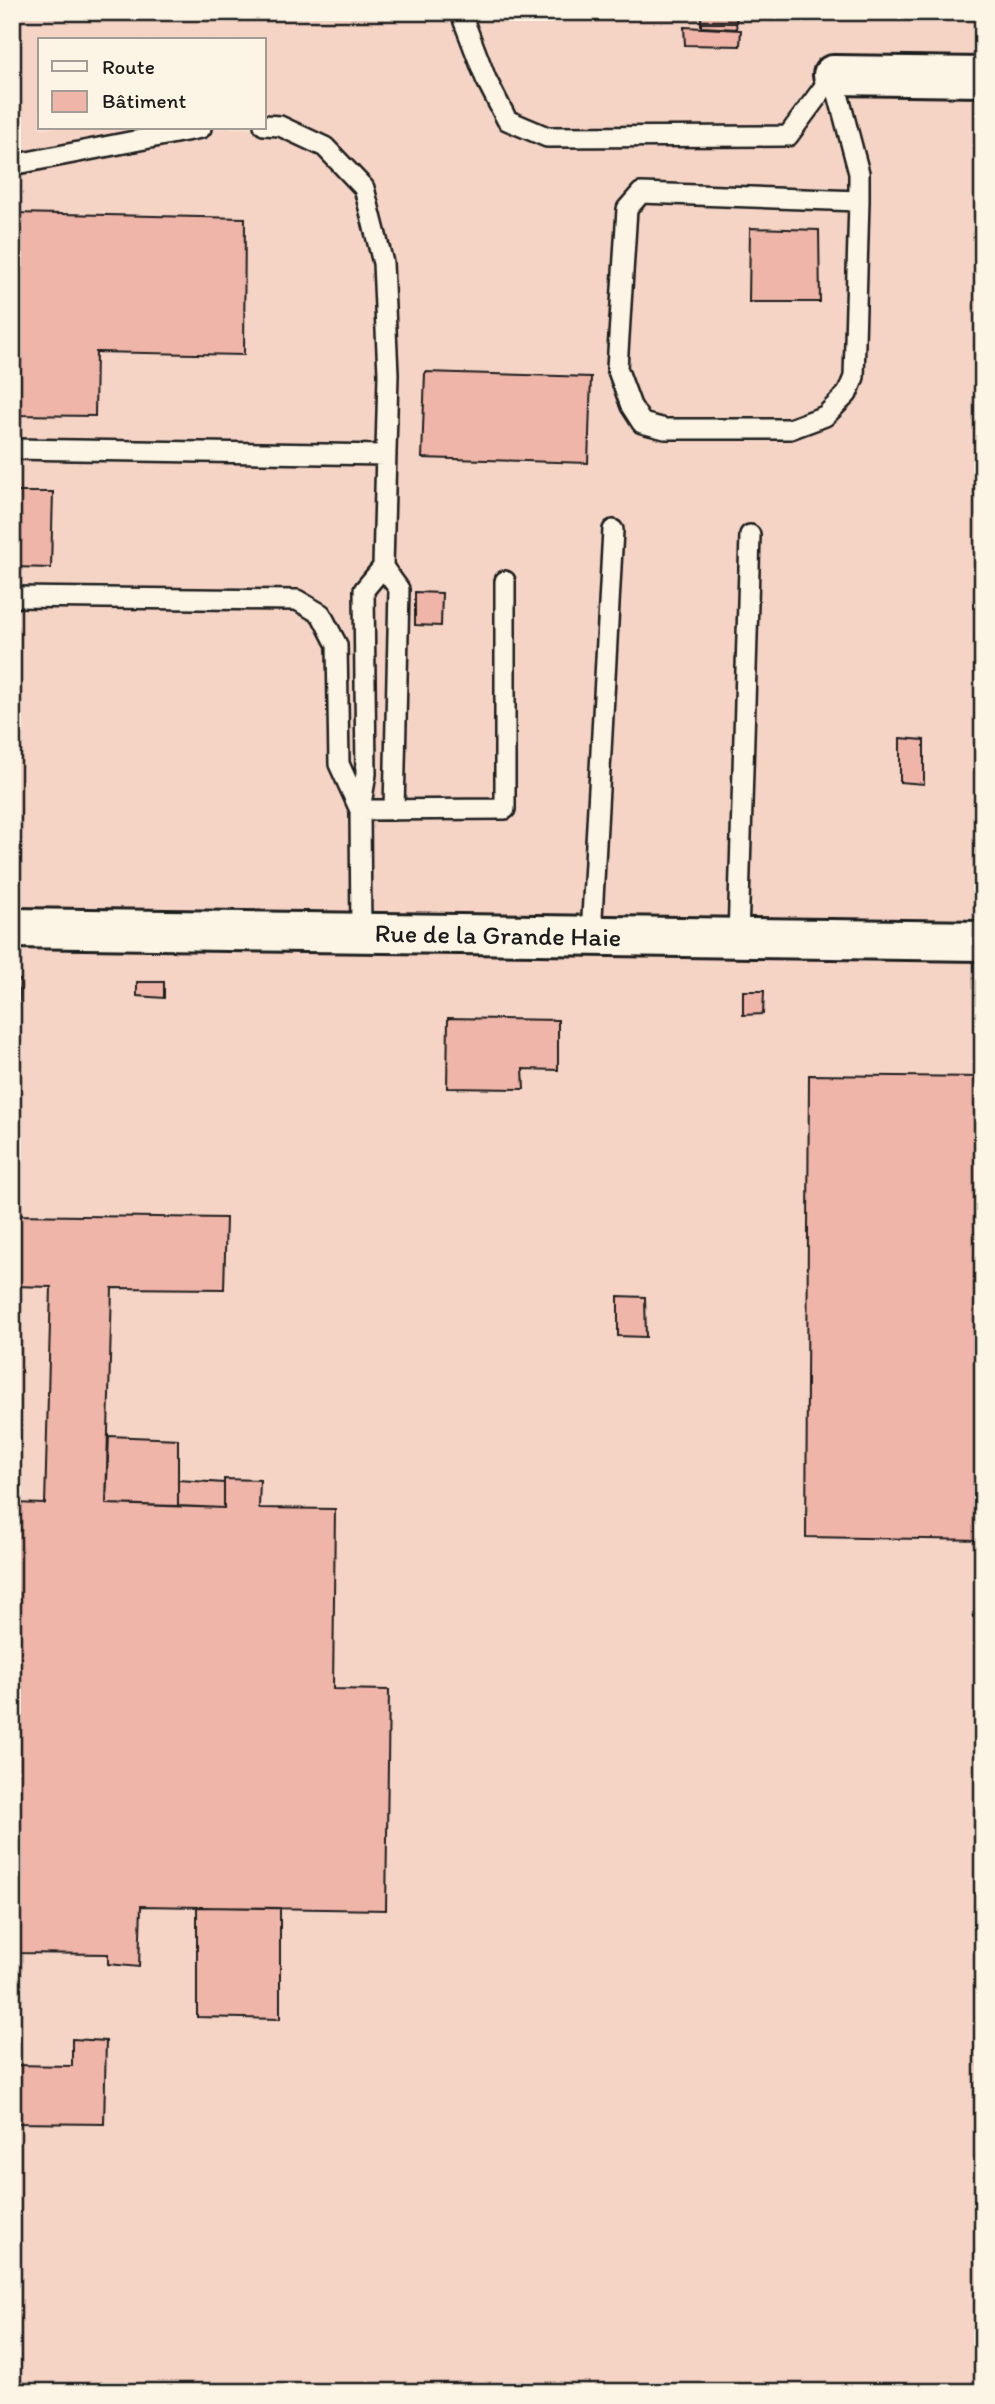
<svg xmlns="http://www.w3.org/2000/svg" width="995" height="2404" font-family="Itim,sans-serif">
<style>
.built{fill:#f5d4c6;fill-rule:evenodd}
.building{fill:#efb5a9;stroke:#1c1c1c;stroke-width:2}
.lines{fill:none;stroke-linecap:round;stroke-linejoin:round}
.service-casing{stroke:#1c1c1c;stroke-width:24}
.minor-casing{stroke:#1c1c1c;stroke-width:44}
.service{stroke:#fcf5e5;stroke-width:19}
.minor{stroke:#fcf5e5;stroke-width:38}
.labels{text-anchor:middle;stroke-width:5;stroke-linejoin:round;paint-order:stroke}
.street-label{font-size:26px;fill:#1c1c1c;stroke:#fcf5e5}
</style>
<rect width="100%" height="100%" fill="#f8e2d3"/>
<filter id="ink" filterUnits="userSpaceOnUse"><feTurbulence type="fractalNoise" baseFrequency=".0143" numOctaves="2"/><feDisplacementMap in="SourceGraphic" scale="14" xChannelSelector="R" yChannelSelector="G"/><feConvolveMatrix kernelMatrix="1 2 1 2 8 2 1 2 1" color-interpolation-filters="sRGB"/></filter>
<g filter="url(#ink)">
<path class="built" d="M12 12H983V2392H12ZM40 40H264V128H40Z"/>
<path class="building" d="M596 12H698V18L595 17Z
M701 12H737L736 23H701Z
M701 23H736L737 29 701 27Z
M684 27 741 30 740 46 685 45Z
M12 186H16L15 213 245 218 244 355 96 352 95 416 12 415Z
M750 228 819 230 820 302H749Z
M425 372 591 377 588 463 422 458Z
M12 492H53L51 568 12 567Z
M415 592 442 593 441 626 415 625Z
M900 738 924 740V784L900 782Z
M12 980H20L19 1001 12 1000Z
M137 982H164V998L137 996Z
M743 991H764L763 1014 743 1015Z
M448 1018 558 1020V1070L523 1069 524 1089 447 1088Z
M809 1075 983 1077V1540L806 1537Z
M12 1215 226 1218 224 1289 112 1288 106 1504 224 1508V1479L260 1480 259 1508 335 1509 333 1689 389 1690 386 1910 141 1906 139 1967 108 1964V1954L12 1953V1503L45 1504 51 1287 12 1286Z
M618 1296 645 1297 646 1337 618 1336Z
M109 1436 178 1439V1506L106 1504Z
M178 1480 224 1483V1508L178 1506Z
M197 1907 280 1908V2019L197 2017Z
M72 2039 106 2041 104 2124 12 2123V2065L72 2066Z"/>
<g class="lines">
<defs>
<path id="service" d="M462 12 463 19 486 79 507 120 547 137 788 136 833 75
M833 75 859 173V201L854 377 847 394 825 416 790 429H665L642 423 631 406 617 368 627 209 641 193 859 201
M264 125 280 126 325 147 364 188 383 263 388 374 383 567 364 590 366 774 360 810 505 809V581
M12 165 201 128
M12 449 386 455
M383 567 399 589 394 810
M12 597 297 600 321 614 337 645 339 764 360 810 361 933
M591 936 613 530
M738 938 750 535"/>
<path id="minor" d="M833 75 983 77
M12 928 983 941"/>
</defs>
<use href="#service" class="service-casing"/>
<use href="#minor" class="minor-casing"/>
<use href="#service" class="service"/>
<use href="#minor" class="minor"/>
</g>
</g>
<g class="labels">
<g class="street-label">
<text transform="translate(498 935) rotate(1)" y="9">Rue de la Grande Haie</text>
</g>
</g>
<rect width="995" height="2404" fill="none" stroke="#fcf5e5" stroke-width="42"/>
<rect x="21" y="21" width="953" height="2362" fill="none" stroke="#1c1c1c" stroke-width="2.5" filter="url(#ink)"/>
<rect x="38" y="38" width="228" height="91" fill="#fcf5e5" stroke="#a29e95" stroke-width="2"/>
<rect x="52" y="61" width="35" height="10" fill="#fcf5e5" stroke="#a29e95" stroke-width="2"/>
<text x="102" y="74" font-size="21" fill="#1c1c1c">Route</text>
<rect x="52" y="91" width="35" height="21" fill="#efb5a9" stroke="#a29e95" stroke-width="2"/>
<text x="102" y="108" font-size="21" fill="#1c1c1c">Bâtiment</text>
</svg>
